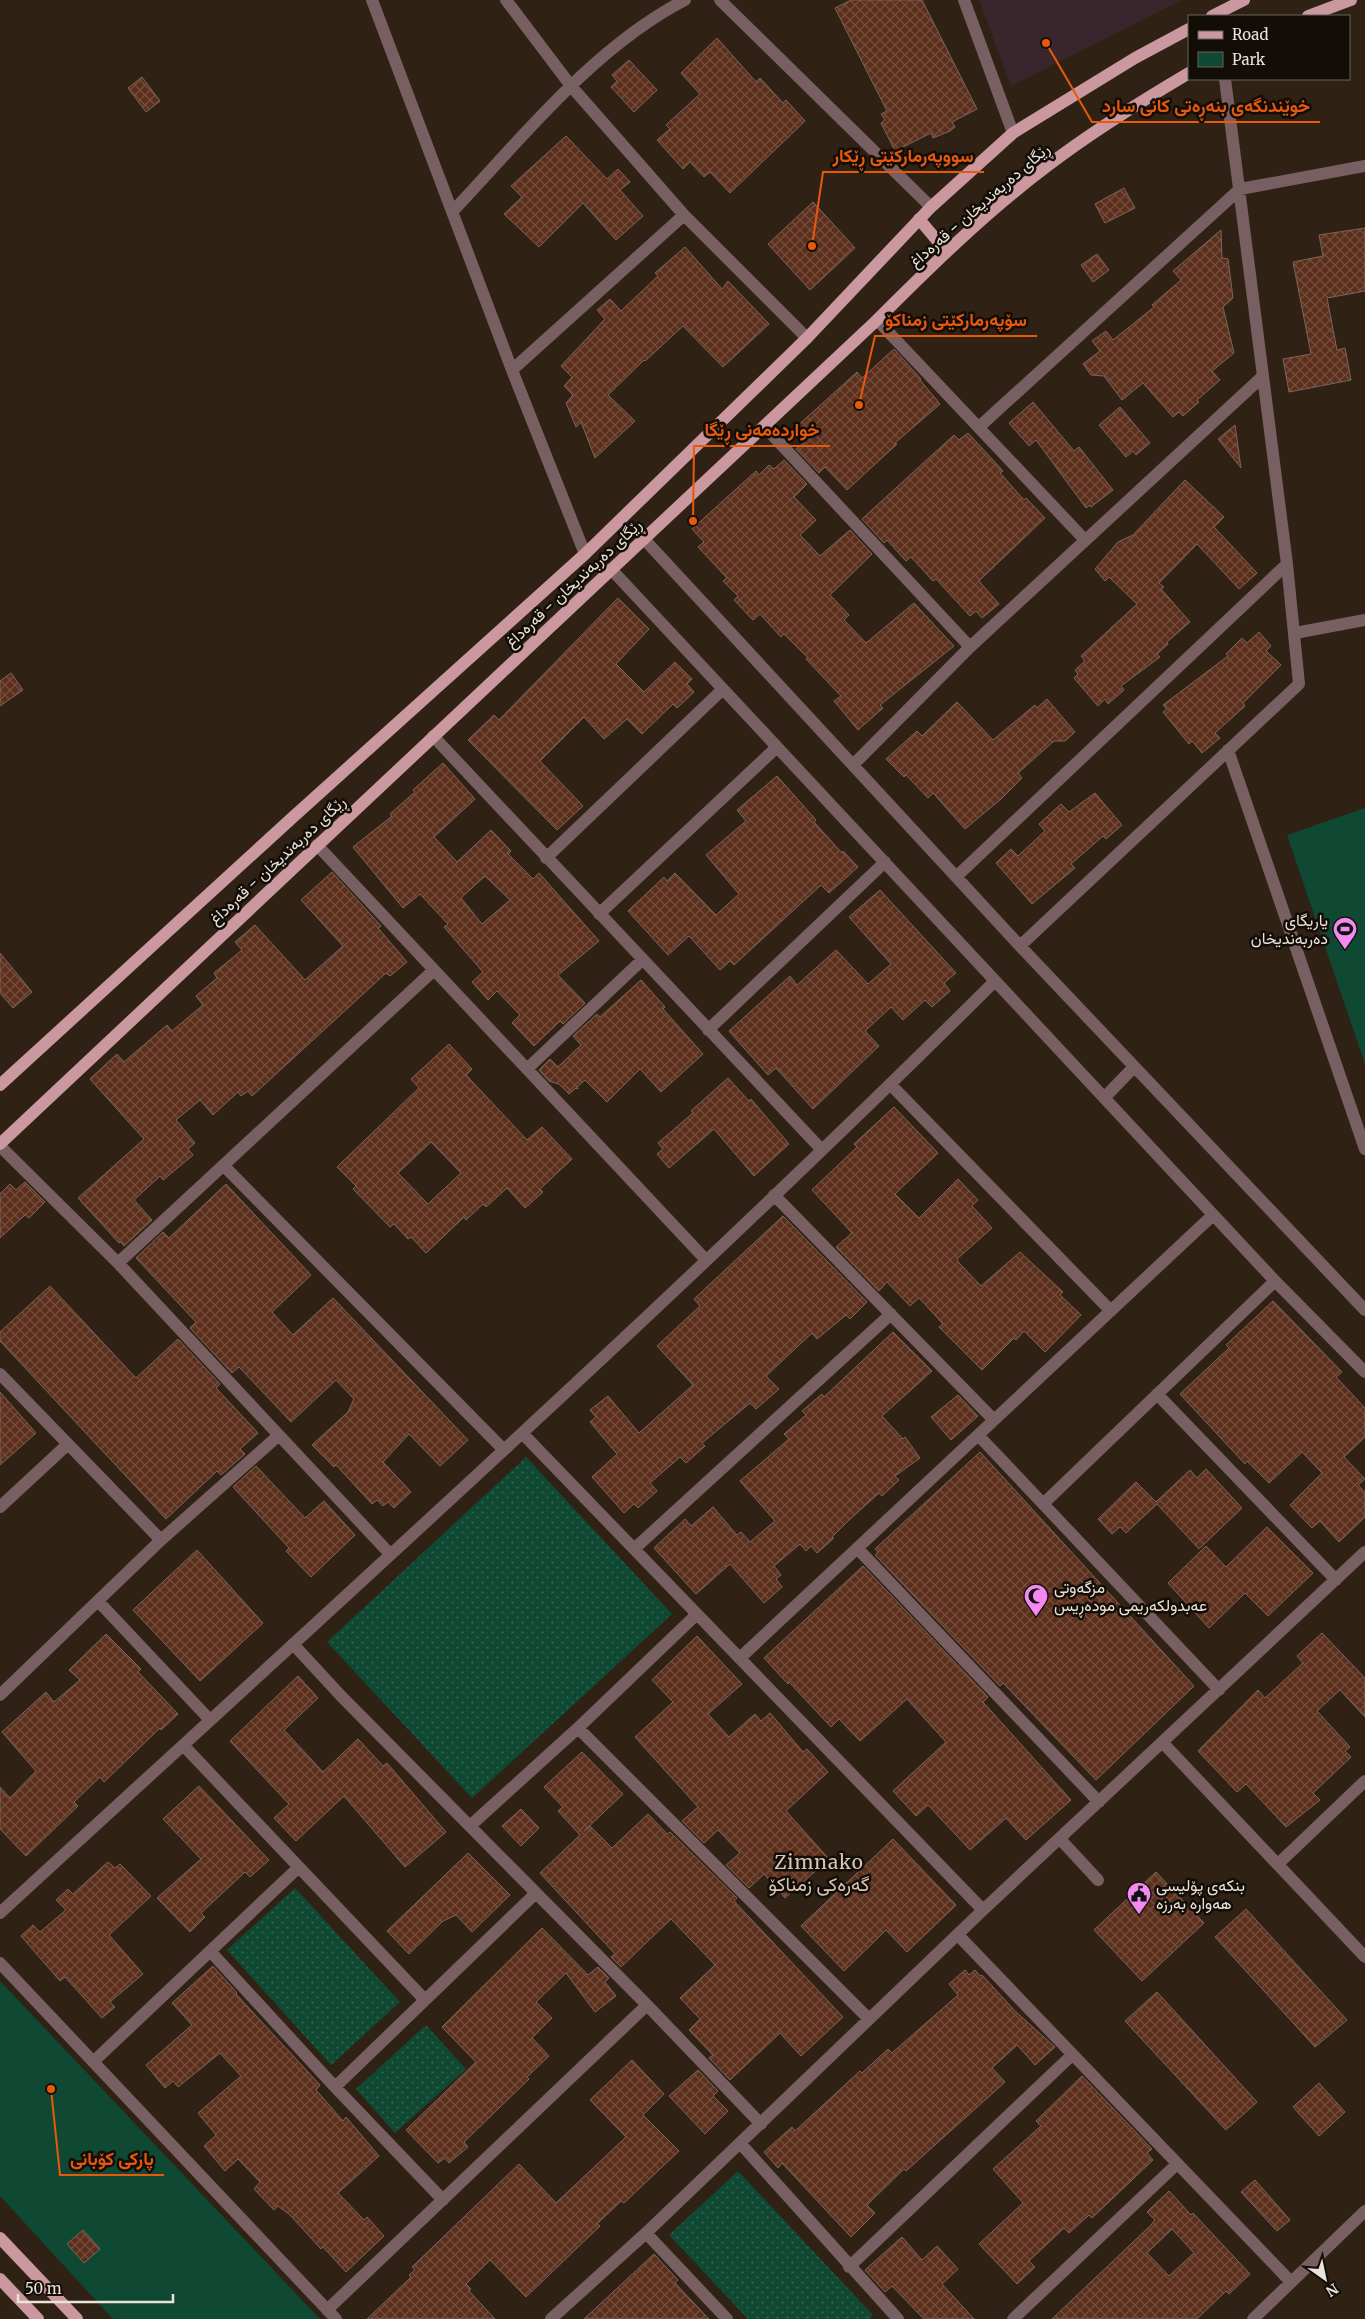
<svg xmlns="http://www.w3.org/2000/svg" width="1365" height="2319" font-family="Merriweather,Vazirmatn,serif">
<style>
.education{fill:#39262c}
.grass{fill:url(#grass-dots)}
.park{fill:#0f4934}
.building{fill:url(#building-cross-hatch);stroke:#7a655d;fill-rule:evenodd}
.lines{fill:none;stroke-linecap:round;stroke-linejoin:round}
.minor{stroke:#785f62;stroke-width:12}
.major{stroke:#cb989f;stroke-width:12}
.labels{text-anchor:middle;stroke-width:5;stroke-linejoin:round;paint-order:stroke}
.street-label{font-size:16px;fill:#ebe2da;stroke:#130d08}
.poi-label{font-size:16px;fill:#ebe2da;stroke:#130d08;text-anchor:start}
.quarter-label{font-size:19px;letter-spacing:1px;fill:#d7c6b5;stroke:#130d08}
.leader{fill:none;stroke:#e8590c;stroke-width:2}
.callout-dot{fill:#e8590c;stroke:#130d08;stroke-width:2}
.callout-label{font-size:18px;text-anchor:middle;font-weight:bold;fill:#e8590c;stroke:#130d08;stroke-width:5;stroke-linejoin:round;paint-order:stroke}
</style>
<defs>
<pattern id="grass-dots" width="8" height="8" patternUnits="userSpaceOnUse" patternTransform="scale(1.25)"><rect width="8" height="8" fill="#0f4934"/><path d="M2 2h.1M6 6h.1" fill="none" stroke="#326351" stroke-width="1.8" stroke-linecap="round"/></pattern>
<pattern id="building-cross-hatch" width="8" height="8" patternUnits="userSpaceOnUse" patternTransform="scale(1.25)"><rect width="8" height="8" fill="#5c2f1c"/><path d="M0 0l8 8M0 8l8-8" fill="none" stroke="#744d3c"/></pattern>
</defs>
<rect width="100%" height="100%" fill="#2f2215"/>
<path class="education" d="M979 0H1182L1011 86Z"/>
<path class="grass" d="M526 1457 672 1614 472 1798 327 1642Z
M295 1888 400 2002 331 2065 227 1950Z
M426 2025 466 2069 395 2133 356 2089Z
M738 2171 873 2315 869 2319H748L669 2235Z"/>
<path class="park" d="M1365 808V1064L1287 835Z
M0 1981 320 2319H113L0 2196Z"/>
<path class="building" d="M851 0H922L977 109 952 122 955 127 950 131 933 138 931 133 895 151 881 123 885 120 881 114 887 111 835 8Z
M717 38 756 82 760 78 783 103 786 100 805 121 730 193 710 172 704 177 690 162 683 169 657 140 670 129 666 125 700 94 681 73Z
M629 60 657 90 634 112 611 87 617 81 612 75Z
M142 77 160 101 146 112 128 88Z
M566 136 607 179 618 169 630 182 620 190 643 216 616 240 583 203 539 247 504 214 522 197 511 186Z
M1124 188 1135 208 1105 223 1095 204Z
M813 202 855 248 810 290 768 244Z
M1365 228V291L1327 298 1337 350 1345 348 1351 380 1289 392 1283 359 1311 354 1293 262 1323 256 1319 235Z
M1221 230 1222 258 1228 259 1233 298 1223 307 1234 353 1212 371 1220 380 1197 400 1199 402 1183 416 1179 412 1173 417 1143 383 1122 400 1104 376 1091 375 1083 364 1100 351 1092 341 1106 331 1113 340 1154 307 1152 305 1181 280 1173 271Z
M685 247 722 289 728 281 769 324 723 367 683 326 645 361 644 360 608 395 635 421 595 458 581 422 576 427 566 403 573 395 564 386 572 377 561 366 605 319 597 310 610 299 621 311 658 276 655 273Z
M1097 254 1109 270 1093 282 1081 265Z
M894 349 921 379 920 380 940 404 895 443 897 444 847 490 825 467 819 473 796 449 805 442 793 430 857 372 862 378Z
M1033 402 1074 451 1079 447 1113 490 1091 507 1090 505 1086 508 1036 440 1029 446 1009 423Z
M1120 407 1150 443 1136 455 1133 451 1126 457 1099 425Z
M1235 425 1241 468 1218 439Z
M968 433 1003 471 1000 473 1024 500 1026 498 1045 518 979 581 999 604 982 618 976 611 970 616 936 579 933 581 911 557 906 561 887 540 884 543 862 519 954 435 959 440Z
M784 460 807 484 794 497 816 520 800 535 820 556 850 530 872 554 830 595 849 615 844 620 866 643 914 603 954 646 880 705 883 708 858 730 834 701 841 696 806 659 808 658 784 634 781 637 760 614 753 620 734 600 738 596 723 581 727 578 698 547 704 542 692 529 756 471 759 475 769 465 774 469Z
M1185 480 1224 517 1214 527 1257 573 1239 589 1197 544 1159 583 1164 587 1161 589 1190 622 1167 642 1168 644 1157 654 1160 657 1121 686 1124 690 1108 704 1105 699 1098 706 1074 678 1078 674 1075 670 1085 661 1081 656 1137 604 1109 577 1105 581 1095 569 1118 542 1133 535Z
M618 598 649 629 616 664 644 692 675 662 692 679 687 684 694 692 677 708 673 704 642 734 627 719 604 739 584 717 540 761 583 806 557 830 468 740 494 715 499 720Z
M1259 632 1271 646 1266 651 1281 665 1243 703 1245 706 1215 733 1220 738 1202 753 1192 741 1189 744 1163 712 1167 709 1163 705 1228 656 1226 654 1242 638 1247 643Z
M11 673 23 690 0 706V681Z
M1047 699 1075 732 1065 741H1054L1018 773 1022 778 1001 799 965 829 933 793 928 798 906 775 904 777 886 759 917 731 922 736 957 702 993 740 1035 705 1037 708Z
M443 763 475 799 434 837 457 862 491 830 511 851 508 854 533 879 539 873 599 941 558 975 585 1003 563 1024 560 1021 534 1046 512 1023 520 1015 497 991 488 1000 472 982 483 972 444 927 448 924 420 894 403 908 353 847 392 816 390 814 415 792 413 790ZM485 876 510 900 482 924 461 898Z
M777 776 816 820 814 822 842 853 843 851 858 867 829 893 821 885 734 965 730 961 720 970 689 936 668 955 628 911 664 877 667 881 675 873 716 915 739 894 706 855 746 821 737 810Z
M1095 793 1122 825 1106 839 1103 836 1071 864 1075 868 1032 904 996 863 1011 849 1018 856 1045 831 1039 824 1061 804 1069 812Z
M332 872 381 926 378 928 407 962 390 976 386 973 252 1096 248 1091 241 1096 238 1092 213 1115 200 1100 176 1120 195 1143 188 1149 193 1155 163 1180 160 1176 134 1200 152 1220 124 1246 121 1242 119 1243 78 1198 144 1139 90 1079 117 1054 124 1062 167 1025 172 1031 203 1005 196 996 217 978 214 973 242 950 235 942 255 925 305 980 343 946 301 900Z
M880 890 956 973 944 983 950 991 932 1007 925 1000 903 1020 891 1007 865 1031 879 1046 813 1109 776 1068 768 1075 729 1031 790 976 797 985 836 950 868 984 891 964 849 917Z
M0 953 32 992 13 1008 0 993Z
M641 980 665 1007 663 1009 703 1054 661 1092 640 1069 607 1102 585 1080 577 1087 578 1089 576 1088 569 1094 559 1084 549 1081 539 1070 550 1059 558 1067 581 1045 573 1036 597 1014 600 1017Z
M449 1044 472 1069 466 1075 527 1140 542 1127 572 1159 540 1189 543 1192 525 1208 507 1188 486 1207 483 1204 466 1220 464 1217 426 1253 411 1237 408 1239 394 1224 390 1227 353 1189 356 1186 337 1167 419 1088 411 1079ZM431 1142 461 1173 428 1204 398 1173Z
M728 1078 749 1101 751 1099 789 1144 754 1176 714 1129 669 1168 657 1154 663 1149 658 1143 693 1113 691 1111Z
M894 1107 938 1153 895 1194 919 1218 958 1179 978 1200 972 1206 992 1228 957 1259 959 1263 981 1286 1020 1252 1063 1292 1060 1295 1081 1315 1045 1352 1024 1331 1016 1340 1014 1338 982 1370 939 1327 943 1324 919 1298 910 1306 887 1282 879 1291 836 1247 852 1233 812 1190 857 1147 854 1144Z
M25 1182 45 1202 29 1218 25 1215 0 1238V1194L10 1184 16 1190Z
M226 1184 311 1275 272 1312 293 1335 333 1298 468 1440 440 1466 409 1434 383 1462 411 1492 394 1508 388 1502 383 1506 377 1500 372 1504 336 1465 334 1467 312 1445 348 1412 354 1399 336 1380 291 1422 239 1367 232 1373 190 1328 196 1322 136 1258 163 1232 169 1238Z
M783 1216 867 1302 850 1319 846 1315 817 1339 812 1333 766 1376 779 1389 756 1409 750 1403 702 1443 705 1446 686 1463 680 1457 650 1483 657 1491 638 1508 634 1504 624 1513 592 1477 617 1454 590 1422 596 1417 590 1410 608 1396 639 1433 693 1385 657 1346 700 1306 694 1299Z
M50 1286 136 1378 178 1339 220 1384 216 1388 258 1433 240 1449 245 1454 221 1475 217 1471 166 1519 0 1341V1332Z
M1273 1301 1342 1372 1336 1377 1365 1408V1437L1344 1457 1365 1479 1358 1485 1365 1492V1517L1339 1542 1320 1521 1312 1528 1290 1505 1322 1473 1302 1452 1269 1483 1247 1461 1245 1464 1180 1394 1229 1348 1226 1345Z
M893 1332 932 1371 882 1416 903 1439 905 1437 920 1458 895 1476 899 1480 882 1496 879 1493 848 1521 832 1537 834 1538 817 1553 811 1546 806 1551 800 1544 774 1566 781 1575 776 1579 782 1587 764 1603 730 1564 696 1594 654 1548 685 1519 691 1526 713 1507 737 1535 741 1532 750 1542 775 1521 740 1481 789 1439 784 1434 806 1415 802 1411 822 1394 824 1397Z
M0 1392 36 1433 0 1465Z
M958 1395 978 1416 951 1440 931 1417Z
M980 1452 1194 1686 1096 1780 1003 1683 1000 1686 875 1555 878 1552 875 1549Z
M256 1466 305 1518 324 1501 355 1535 311 1577 286 1551 289 1548 233 1487Z
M1206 1469 1242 1508 1199 1549 1157 1504 1126 1533 1120 1527 1112 1534 1098 1519 1136 1482 1156 1502 1190 1470 1197 1478Z
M1267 1527 1313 1573 1268 1616 1245 1593 1209 1628 1168 1583 1206 1546 1226 1567Z
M197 1550 263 1623 200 1681 133 1610Z
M863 1566 988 1697 983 1702 1071 1800 1026 1840 1006 1818 970 1850 928 1805 916 1816 893 1791 946 1742 907 1699 860 1741 839 1719 831 1727 789 1682 788 1684 764 1658Z
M1322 1633 1365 1678V1717L1340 1690 1317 1711 1350 1747 1345 1751 1351 1757 1313 1793 1320 1800 1286 1827 1246 1784 1237 1792 1198 1751 1258 1690 1265 1698 1303 1663 1297 1656Z
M106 1634 141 1669 138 1672 178 1714 161 1730 160 1728 104 1782 100 1777 74 1802 78 1806 26 1856 0 1829V1787L10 1798 36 1771 2 1732 46 1692 54 1702 80 1680 69 1670Z
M697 1636 742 1684 708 1714 729 1737 755 1714 761 1721 770 1713 803 1752 807 1749 828 1772 786 1811 829 1859 785 1898 764 1874 749 1888 726 1865 740 1853 718 1830 704 1843 682 1821 698 1807 635 1737 673 1702 652 1680Z
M298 1676 318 1698 284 1730 323 1772 358 1739 383 1766 387 1763 446 1832 405 1867 344 1796 296 1841 274 1818 289 1804 230 1741Z
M582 1752 623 1794 584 1831 590 1826 612 1848 648 1814 667 1834 670 1832 737 1898 734 1901 843 2017 801 2056 780 2033 730 2080 709 2058 713 2055 689 2030 700 2019 680 1998 715 1965 671 1919 621 1967 611 1957 615 1954 540 1873 580 1835 558 1811 563 1807 544 1787Z
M199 1786 269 1860 250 1877 245 1872 201 1913 205 1917 190 1932 157 1898 201 1859 163 1819Z
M521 1809 539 1828 521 1846 502 1826Z
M893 1839 956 1905 907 1952 886 1930 844 1971 801 1926Z
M468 1853 510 1895 472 1932 456 1915 443 1921 409 1954 387 1931Z
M108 1862 115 1868 120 1864 151 1896 109 1935 143 1974 110 2002 115 2007 102 2018 65 1977 60 1981 21 1936 33 1925 40 1932 66 1910 56 1900 68 1889 73 1894Z
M1156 1872 1204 1923 1142 1981 1094 1930Z
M1246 1909 1347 2020 1315 2047 1215 1937Z
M542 1928 588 1975 598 1967 609 1978 605 1982 616 1996 595 2012 566 1973 536 2002 552 2018 532 2038 549 2056 527 2077 529 2079 464 2142 468 2147 449 2163 445 2158 438 2163 406 2130 476 2062 442 2027Z
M213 1966 237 1993 236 1994 320 2085 316 2090 343 2121 346 2117 379 2156 338 2193 364 2220 367 2217 384 2236 346 2272 323 2247 321 2249 290 2215 278 2206 274 2210 254 2189 260 2182 238 2159 225 2171 204 2146 216 2135 198 2113 241 2076 220 2053 178 2087 173 2081 165 2088 146 2065 192 2025 172 2003Z
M965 1970 969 1975 975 1970 980 1976 982 1975 1015 2011 1055 2047 1035 2065 1017 2045 992 2068 1005 2082 906 2171 904 2169 867 2205 875 2213 851 2237 782 2163 778 2168 764 2152 792 2127 795 2131 860 2071 862 2073 888 2049 892 2053 958 1995 949 1984Z
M1157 1992 1257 2102 1226 2130 1125 2021Z
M632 2060 664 2094 643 2115 679 2151 624 2203 621 2201 597 2224 600 2226 526 2297 490 2260 466 2284 471 2289 469 2291 495 2319H367L411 2277 409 2275 415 2270 412 2267 519 2164 556 2203 626 2137 590 2100Z
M698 2070 718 2091 713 2096 728 2111 705 2134 669 2096Z
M1082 2076 1152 2149 1147 2153 1153 2160 1092 2218 1089 2215 1069 2233 1064 2228 1029 2261 1035 2267 1017 2284 979 2244 1023 2203 993 2169 1041 2126 1036 2121Z
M1319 2083 1345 2112 1319 2136 1293 2107Z
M1255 2180 1290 2220 1277 2231 1241 2192Z
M1169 2191 1191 2215 1193 2213 1250 2274 1229 2294 1226 2291 1197 2319H1052L1151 2225 1155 2220 1147 2212ZM1172 2229 1194 2253 1169 2276 1147 2253Z
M83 2230 100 2249 84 2263 67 2244Z
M902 2237 922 2260 937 2246 958 2269 942 2284 974 2319H924L892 2286 885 2292 865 2270Z
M654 2254 678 2280 675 2283 709 2319H584Z"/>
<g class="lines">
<path class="minor" d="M372 0 512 370 585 554
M506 0 571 86 684 215 807 338
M720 0 931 207
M964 0 1013 133
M453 211C523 137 594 47 685 0
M877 320 1085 540
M512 370 684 215
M764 426 970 647
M979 427 1240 189 1365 166
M644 539 1020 946 1365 1310
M611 569 1275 1281 1365 1372
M1295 633 1365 620
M433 736 822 1150
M1228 750 1365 1149
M854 764 970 647 1262 377
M317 845 706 1260
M546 858 723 689
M957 876 1287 564
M599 914 777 747
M1020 946 1299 684 1287 564 1225 79
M708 1030 885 862
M528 1068 642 960
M891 1085 1111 1311
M1104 1098 1134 1067
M0 1146 118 1263 390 1554
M224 1166 504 1450
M774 1195 994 1420
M118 1263 434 970
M0 1374 161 1540
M1157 1394 1336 1580
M522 1433 983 1910
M978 1435 1219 1690
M1043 1504 1275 1281
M0 1507 68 1444
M857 1548 1099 1802
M634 1549 891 1314
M98 1601 210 1720
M293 1644 342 1697 647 2005 761 2124
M741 1657 1213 1215
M0 1695 161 1540 278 1436
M578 1728 869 2019
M1163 1743 1365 1957
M183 1745 425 2000
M470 1826 578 1728 697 1614
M1060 1839 1098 1880
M1278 1864 1365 1781
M0 1913C335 1605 673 1301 995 981
M958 1935 1291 2282
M210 1951 335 2087 443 2200
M0 1963 336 2319
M93 2062 299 1867
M335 2087 536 1893
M740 2143 898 2319
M646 2233 727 2319
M849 2267 1072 2055
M327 2310 647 2005
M551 2319 646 2233 983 1910 1365 1552
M1013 2319 1177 2164
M1253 2319 1365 2211"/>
<path class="major" d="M1212 16 1244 0
M1308 16 1351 0
M919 219 946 251
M0 1085 292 818 585 554 807 338 931 207 1013 133 1135 58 1189 29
M0 1144 877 320C931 266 985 213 1046 167 1091 132 1140 102 1189 73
M0 2238 77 2319
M0 2279 38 2319"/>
</g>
<defs>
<symbol id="stadium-pin" viewBox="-11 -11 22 30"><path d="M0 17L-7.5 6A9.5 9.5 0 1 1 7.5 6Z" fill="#f389f1" stroke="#130d08"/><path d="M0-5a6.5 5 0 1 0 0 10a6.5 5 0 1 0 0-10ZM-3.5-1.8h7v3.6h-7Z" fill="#111"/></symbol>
<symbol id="mosque-pin" viewBox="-11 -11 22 30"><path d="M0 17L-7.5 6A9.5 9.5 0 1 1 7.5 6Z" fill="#f389f1" stroke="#130d08"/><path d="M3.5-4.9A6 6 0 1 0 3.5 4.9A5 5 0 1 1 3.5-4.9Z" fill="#111"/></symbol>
<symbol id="civic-pin" viewBox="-11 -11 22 30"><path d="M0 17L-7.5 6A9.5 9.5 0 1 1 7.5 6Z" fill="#f389f1" stroke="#130d08"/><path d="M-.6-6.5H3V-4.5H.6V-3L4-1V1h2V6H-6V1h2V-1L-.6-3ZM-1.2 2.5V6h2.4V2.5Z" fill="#111"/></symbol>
</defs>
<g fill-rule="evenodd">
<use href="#stadium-pin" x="1331" y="915" width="28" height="38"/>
<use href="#mosque-pin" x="1022" y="1582" width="28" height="38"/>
<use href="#civic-pin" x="1125" y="1880" width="28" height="38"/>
</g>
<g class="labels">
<g class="street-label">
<text transform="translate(979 205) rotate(-41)" y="6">ڕێگای دەربەندیخان - قەرەداغ</text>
<text transform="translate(573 583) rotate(-43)" y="6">ڕێگای دەربەندیخان - قەرەداغ</text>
<text transform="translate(277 860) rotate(-43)" y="6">ڕێگای دەربەندیخان - قەرەداغ</text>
</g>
<g class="poi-label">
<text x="1328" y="926" text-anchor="end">یاریگاى<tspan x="1328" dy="18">ده‌ربه‌ندیخان</tspan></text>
<text x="1054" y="1593">مزگەوتی<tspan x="1054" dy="18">عەبدولکەریمی مودەڕیس</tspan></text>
<text x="1156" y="1891">بنکەی پۆلیسی<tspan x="1156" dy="18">هەوارە بەرزە</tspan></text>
</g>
<g class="quarter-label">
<text x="819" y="1869">Zimnako<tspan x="819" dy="22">گەرەکی زمناکۆ</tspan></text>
</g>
</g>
<path class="leader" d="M1046 43L1092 122H1320M812 246L823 172H984M859 405L875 336H1037M693 521L694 446H830M51 2089L60 2175H164"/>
<g class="callout-dot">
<circle cx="1046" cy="43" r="5"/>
<circle cx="812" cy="246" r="5"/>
<circle cx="859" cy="405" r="5"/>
<circle cx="693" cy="521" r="5"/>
<circle cx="51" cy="2089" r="5"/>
</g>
<g class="callout-label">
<text x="1206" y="112">خوێندنگەی بنەڕەتی کانی سارد</text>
<text x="903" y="162">سووپەرمارکێتی ڕێکار</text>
<text x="956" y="326">سۆپەرمارکێتی زمناکۆ</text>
<text x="762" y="436">خواردەمەنی ڕێگا</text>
<text x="112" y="2165">پارکی کۆبانی</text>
</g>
<rect x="1188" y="15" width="162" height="65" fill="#130d08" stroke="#69625c"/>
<rect x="1198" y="31" width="25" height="8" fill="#cb989f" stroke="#69625c"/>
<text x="1232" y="40" font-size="15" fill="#ebe2da">Road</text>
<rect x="1198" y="52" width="25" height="15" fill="#0f4934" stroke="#69625c"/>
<text x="1232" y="65" font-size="15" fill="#ebe2da">Park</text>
<g transform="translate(1325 2279) rotate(147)" stroke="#130d08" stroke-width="4" paint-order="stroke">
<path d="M0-4L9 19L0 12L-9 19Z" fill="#ebe2da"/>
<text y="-8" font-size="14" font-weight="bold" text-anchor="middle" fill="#ebe2da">N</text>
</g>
<path d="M18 2294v8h155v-8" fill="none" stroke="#ebe2da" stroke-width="2.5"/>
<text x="25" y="2294" font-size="15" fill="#ebe2da" stroke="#130d08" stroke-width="4" paint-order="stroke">50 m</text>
</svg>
